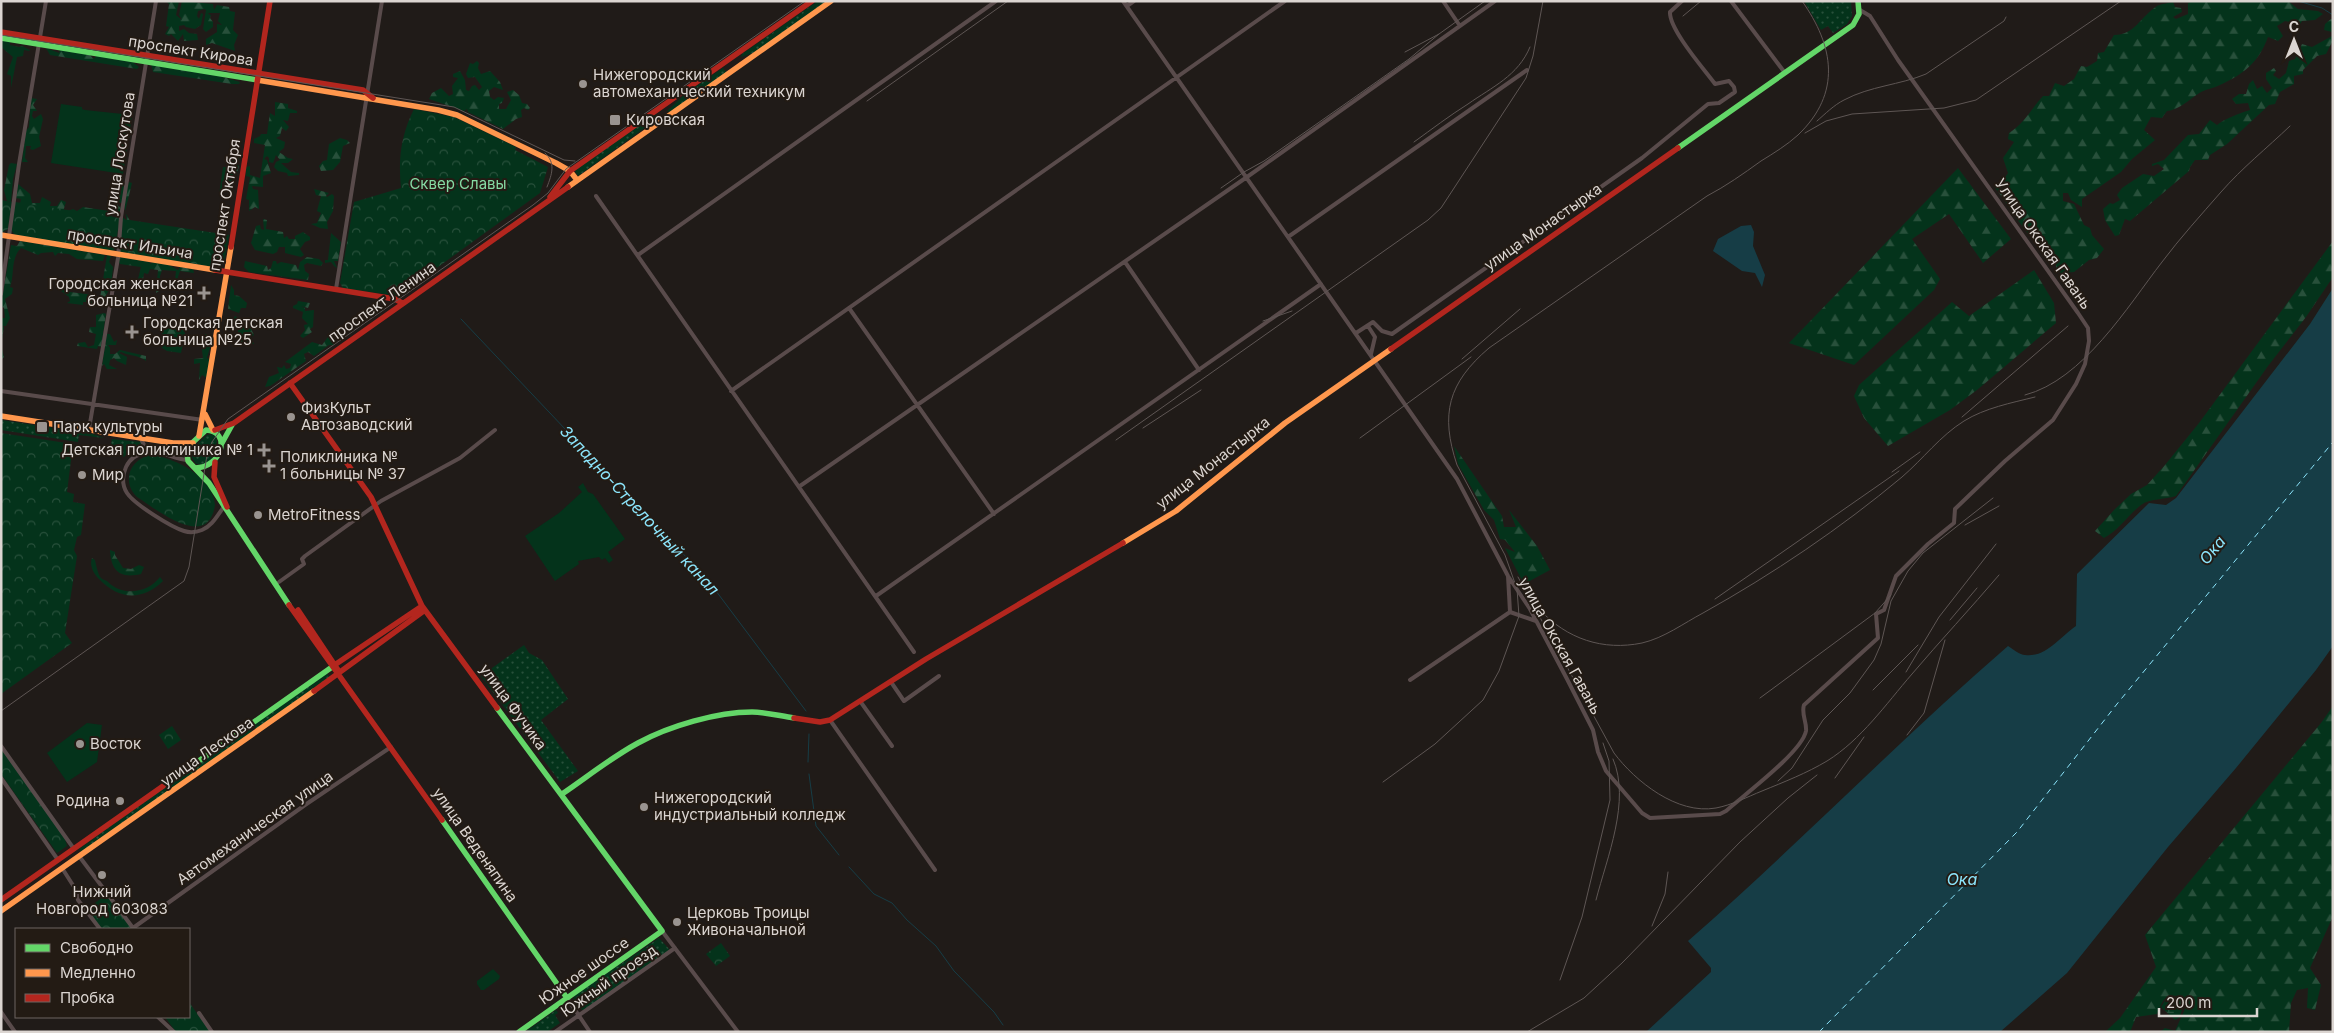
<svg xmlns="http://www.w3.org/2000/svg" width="2334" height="1033" font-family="Inter,sans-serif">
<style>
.grass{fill:url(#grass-dots)}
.forest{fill:url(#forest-firs)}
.wetland{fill:url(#wetland-marsh)}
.park{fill:url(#park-crowns)}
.garden{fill:#04331b}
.water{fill:#163d46}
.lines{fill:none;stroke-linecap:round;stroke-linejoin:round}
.stream{stroke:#163d46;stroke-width:1}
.ferry{stroke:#8ce5fc;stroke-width:1;stroke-dasharray:6 5;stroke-linecap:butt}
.street{stroke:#594b4b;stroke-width:4}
.fast{stroke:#63d668;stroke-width:5.5}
.slow{stroke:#ff974d;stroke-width:5.5}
.jam{stroke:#b3261e;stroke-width:5.5}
.tram{stroke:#5e5654;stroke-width:1}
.rail{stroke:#5e5654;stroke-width:1}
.poi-dot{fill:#9a9490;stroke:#231b14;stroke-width:2}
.labels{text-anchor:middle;stroke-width:4;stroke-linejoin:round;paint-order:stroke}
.street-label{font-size:15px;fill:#dbd5d1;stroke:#231b14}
.poi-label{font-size:15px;fill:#dbd5d1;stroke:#231b14;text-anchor:start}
.park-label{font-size:15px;fill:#85daa3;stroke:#231b14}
.water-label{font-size:16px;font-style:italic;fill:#8ce5fc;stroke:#231b14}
</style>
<defs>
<pattern id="grass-dots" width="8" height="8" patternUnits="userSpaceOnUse" patternTransform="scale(1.25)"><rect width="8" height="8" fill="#04331b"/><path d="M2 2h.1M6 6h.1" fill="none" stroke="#28503b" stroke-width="1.8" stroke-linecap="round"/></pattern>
<pattern id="forest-firs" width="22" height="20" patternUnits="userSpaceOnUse" patternTransform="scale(1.25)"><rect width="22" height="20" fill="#04331b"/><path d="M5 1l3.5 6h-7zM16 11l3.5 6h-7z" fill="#28503b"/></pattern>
<pattern id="wetland-marsh" width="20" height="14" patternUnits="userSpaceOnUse" patternTransform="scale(1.25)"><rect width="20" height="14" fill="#04331b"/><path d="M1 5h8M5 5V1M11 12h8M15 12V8" fill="none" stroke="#28503b"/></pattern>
<pattern id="park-crowns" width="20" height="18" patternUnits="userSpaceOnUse" patternTransform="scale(1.25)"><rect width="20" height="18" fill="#04331b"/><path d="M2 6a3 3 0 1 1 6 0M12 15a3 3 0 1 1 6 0" fill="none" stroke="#28503b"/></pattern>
</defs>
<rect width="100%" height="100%" fill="#201b18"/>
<path class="grass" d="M818 1H829L756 52 741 57 742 54Z
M1804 1H1851L1852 16 1847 24 1833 33 1828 26 1821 30Z
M723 68 727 73 671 112 667 111 686 93Z
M654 115 658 116 657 119 578 176 575 171 581 166Z
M1 420 93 434 104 438 79 435 78 442 1 430Z
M214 434 217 441 212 459 206 465 196 464 192 458 193 448 207 435Z
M112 439 141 442 142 447 130 450 124 457 110 449Z
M524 645 529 653 542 660 568 699 541 720 578 771 560 782 481 676Z
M327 673 330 678 257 729 255 728V724Z
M247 729H251L252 733 81 852 79 849Z
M659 938 670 950 584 1010 579 1009 573 1000 575 995Z
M556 1010 558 1013 555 1015 560 1023 547 1032H525Z"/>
<path class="forest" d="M166 1H179L176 15 182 20 179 15 182 1 213 4 214 10 217 5 229 7 230 11 235 12 233 30 238 35 234 45 235 51 212 43 206 45V39L217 32V24L222 25 218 21 220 13H209L208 14 211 15 210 18 213 22V27L206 32 203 29 206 10 204 9 198 11 197 16 199 19 201 13 203 14 201 25 195 29 186 27 184 25 179 26V31L184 29 189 33 197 34 198 40 184 41 183 34 178 41 171 34 169 36 165 34 169 27 166 26 169 4Z
M2193 1H2288L2298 9 2318 11 2323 14 2315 20 2302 21 2300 24 2285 21 2277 26 2283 36 2278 41 2268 37C2259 62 2244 74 2220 85 2214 88 2207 89 2201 92 2191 98 2179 110 2167 111L2162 118 2151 117 2144 130 2155 140 2132 159 2121 172 2082 199V207L2071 200 2068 193H2063V201L2074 204 2084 225 2090 228 2092 235 2104 249 2097 258 2089 260 2074 272 2061 273 2056 267V254L2048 256 2036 236H2030L2016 218 2021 212 2018 210 2012 211 1994 186 1999 185 2002 190 2006 188 2001 183 2000 178 2004 179 2008 173 2003 158 2014 142 2008 139 2009 133C2023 125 2032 108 2043 96H2049L2055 83 2064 86 2074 79 2081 66 2087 67 2097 61 2098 53 2104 52 2114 35C2135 35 2140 17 2157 6 2161 4 2168 3 2173 2L2175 7 2181 8 2182 12 2173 17 2176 19 2188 14V3Z
M2331 19 2333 20V40L2326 54 2317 56 2303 70V74L2294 76V84L2280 92 2275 104 2269 105 2227 144 2210 155 2208 160H2195L2190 167 2189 171 2130 221 2125 219 2119 235 2115 236 2105 220 2103 209 2110 203 2113 204 2120 200 2117 195 2122 188 2143 174 2154 176 2164 169 2158 164 2152 166V164L2164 160 2188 135 2199 134 2210 120 2217 125C2224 119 2240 113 2250 110L2248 103 2236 104 2232 99 2239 94H2246L2249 84 2253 80 2257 89 2262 86 2267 93 2272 88 2266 79V73L2274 68 2276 71 2273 75 2279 79 2286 73 2289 61 2295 59 2302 44 2312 47 2332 36V32L2324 30 2325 24Z
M1 40 10 41V45L19 47 22 46 30 50 29 51 24 50 23 56 17 57 11 88V76L7 74 13 57 1 47Z
M46 48 59 53 60 50 89 54 94 59 97 55 130 60 139 67 137 69 50 55Z
M477 61 479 63 478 68 481 74 490 71 500 82 503 90 494 87 489 91 490 97 494 100 498 97 504 98 502 103 499 104V109H506L511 100 507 92 513 90 519 95 522 103 527 104 530 108 528 110 524 108 521 110 522 117 516 119 503 129 468 112 467 109 464 111 429 99 432 93 441 88 449 96 453 94 452 86 458 78 453 77V74L460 71 465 80 466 90 469 91 472 86 475 85 479 90 482 87 475 77 468 78 466 74 470 63 473 64Z
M151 64 216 75 240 82 239 84H232L153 72Z
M31 98 37 99 33 105 37 111H33L32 116 34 119 41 114 43 119 39 137 41 146 33 150 30 149 31 146H26L25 158 28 162H22L26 131 29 127Z
M275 102 288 104V108L297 111V113H290L288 121 283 120 289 127 286 131 282 128 280 136 276 138 285 142 284 148 279 152 288 158 293 159 288 163H281L291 172 299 173V175L288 176 287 173 278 171 274 167 276 162 280 160 276 155 273 163 269 162V158L267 156 264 159 267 160 271 173 263 176V187L252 186 253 189 258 190 259 209 255 207 249 211V200L246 199 250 177 246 176V167L250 166V175L260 178 265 145 254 143V139L260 136 261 134H267L270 113 275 116Z
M340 138 347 140 350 143 343 146 340 162 333 170 321 171 319 166 323 161 327 160 329 144Z
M230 155 239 156V162H233L239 166 231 195V192L226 191 225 179 222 182V196L219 195 223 167H227V171Z
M11 163 17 164 13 179 11 202 7 201 4 190 9 165Z
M1958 168 2011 239 1983 263 1949 214 1912 239 1940 279 1934 290 1854 365 1789 343Z
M129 182 132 183 125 212 130 221H127L124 204 118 202V206L121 207 120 213 113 212 114 214 110 219 124 218 127 224 121 230 68 211 73 209 77 211 83 207 109 211 115 198H119L117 188 121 189 123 184 125 185V193Z
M18 184 30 194 32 203H40L42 197 51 202 50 206H57L61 200 66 202 63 212 19 208 21 199 16 198Z
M314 189 329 193 326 196 327 197 332 194 334 196 333 211 327 222 328 229 320 228 311 224 317 223 321 213 317 211 321 196 316 195Z
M263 219 267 220 266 229 283 232 284 238 287 236 289 239H295V236L303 232 310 237V240L305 242 300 249 304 255 301 257 285 253V247H279L277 252 273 254 255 250 251 243 256 226 260 225 261 229 264 230Z
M331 233 341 242 338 261H334L337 268 334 266 331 262 325 263V260H328Z
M20 241 105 255 103 261 77 259 69 254 58 253 55 256 53 252 41 253 38 255 21 248C10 259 15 274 10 287L13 288 12 294 5 299 10 318 6 326H2L4 327 1 345 4 357 1 360V311L2 318H5L4 308 1 305 11 245 17 246Z
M2333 241V277L2306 317 2268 366 2176 496C2164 500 2150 498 2141 505 2128 515 2119 530 2104 538L2095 531 2114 510 2131 494 2147 485 2165 465 2199 423Z
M107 255 111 256 109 262 113 267 111 286 103 301 100 298Z
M121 257 149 262 151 264 152 262 167 264 178 270 180 267 193 269 194 273 180 271 177 280H175L176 271 162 270 160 276 159 291 156 293 158 270 150 269 148 274 144 273 142 286 138 279 141 267 120 264 118 261Z
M307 257 319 259 323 263 321 266 307 263 304 265 305 271 309 274 308 280 249 272 244 267 245 261 267 266 268 270 271 268 273 261H276L277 264 281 262 296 265 298 270 300 262Z
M2034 270 2054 303 2056 323 1977 390 1950 410 1888 446 1864 418 1854 396 1859 385 1952 302 1969 316Z
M231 285 234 290V295L239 296 247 303 246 308H241L239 313 228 309Z
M63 288 70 292 94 295V307L88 306 89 302H83V305L67 303 70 301 69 297 61 291Z
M298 301 310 303 308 308 301 306 305 308V311L314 310 313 327 310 329 312 332 303 338 300 336 305 330 304 325 308 324 302 318 303 312 293 308V306L297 304Z
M104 313 106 314 101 347 98 346 97 349 77 346 78 343 85 342 88 347 94 345 96 334 89 332 90 327H96V315Z
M235 316 243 320 245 327 251 329 254 335 248 339 252 340 254 344 236 342 239 326 234 318Z
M164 328 183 330 185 333 181 353 167 351 162 348V334Z
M339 329 343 335 334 342V345H329L314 356 308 352 304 354 306 361 270 386 265 387 269 377 279 373 277 367 282 368 284 365 286 369 290 368 291 364 285 362 312 342 322 345 328 337 336 338V331Z
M107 334H110L114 342 117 340 116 345H108L110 348V354H115L120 350 146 356V361C139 355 129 356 121 352L119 353 127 357 126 365 117 361 114 358 110 360 109 365 117 369H107L104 364 102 366Z
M205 334 213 337 207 358 211 360 207 378 202 375 199 380 200 363 194 364V359L203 358 202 350Z
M1454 446 1502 516 1504 527H1516L1509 510 1537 546 1550 570 1524 584 1505 548 1515 552 1505 540 1500 539 1494 520 1484 510 1458 464Z
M110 550 115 552V555L123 568 131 569 139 565 144 567 141 574C120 579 111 571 110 550Z
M92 558 95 560C96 565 98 575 101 578 103 580 106 580 108 582 122 596 147 594 160 577L163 581C141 602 118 599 99 579 94 574 89 566 92 558Z
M2333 706V916L2310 968 2321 985 2315 1010 2307 1008 2308 988 2297 990 2291 1003 2289 1032H2160L2165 1028 2175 1031 2185 1009V1001L2181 996C2163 995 2164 999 2157 1014L2136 1017 2130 1032H2105L2120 1018 2156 967 2145 935 2321 723Z"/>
<path class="wetland" d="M2167 997 2174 1001 2181 999 2184 1002 2180 1017 2175 1020 2161 1007Z"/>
<path class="park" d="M414 109 454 117 516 147 515 150 548 167 540 193 398 296 343 288 340 283 354 202 401 188C398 159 401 135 414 109Z
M1 200 12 202 8 229 1 233Z
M15 202 120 218 115 248 113 251 15 235 11 230Z
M123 219 229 235 224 263 219 268 119 252Z
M1 433 73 444 67 492 74 494 73 502 85 504 81 535 77 537 74 550 77 556 65 633 72 643 1 694Z
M151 455C176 458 213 477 215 505 208 552 156 509 137 497 121 481 130 459 151 455Z
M172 726 181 740 168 749 159 735Z
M1 748 65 839 67 846 57 853 1 774Z
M107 894 132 929H101L87 909Z
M721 943 730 956 716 966 706 954Z
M189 1002 210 1032H176L165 1017H189Z"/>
<path class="garden" d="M61 104 82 107V109L85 110 132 115 123 174 51 163Z
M583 483 588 492 593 494 625 539 608 552 613 560 609 563 605 558 602 560 599 557 578 561 579 564 555 581 525 536 559 513 582 492 578 487Z
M87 723 102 725 97 762 67 782 47 753Z
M493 969 500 976 499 979 484 990H481L477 984V981Z"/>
<path class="water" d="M1751 225 1754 232 1753 246 1765 275 1762 287 1755 273 1742 271 1713 251 1718 239 1741 226Z
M2333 288V646L2316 670 2236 768 2168 847 2067 973 2000 1032H1646L1711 972V968L1688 941C1797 846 1898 741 2008 646 2013 649 2020 655 2025 655 2046 658 2061 636 2076 626L2077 574 2149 503 2166 505 2176 498 2310 324Z"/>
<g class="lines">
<path class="stream" d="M2298 1 2322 8 2333 15
M461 319 707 579 806 711
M808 762 809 734
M809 774 816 826 839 855
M849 867 874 894 892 903 907 920 936 946 954 971 994 1012 1003 1025"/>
<path class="ferry" d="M1819 1032 2017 832 2117 704 2333 442"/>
<path class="street" d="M1123 1 1457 479 1508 576 1530 609 1567 679 1593 730 1598 752 1606 771 1642 813 1650 818 1720 814 1726 811C1744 795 1802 752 1806 731 1807 722 1801 714 1804 705L1878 638 1876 614 1884 610 1896 576 1928 544 1954 523 1955 509 2005 461 2053 420 2076 384 2085 364 2089 341 2088 328 2078 313 1898 60 1870 16 1860 10
M1443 1 1460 26
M1731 1 1785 73
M1127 6 1134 1
M596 196 914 652
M1288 237 1527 70
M638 255 996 1
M1125 262 1199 370
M336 289 382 1
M1 294 19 164 46 1
M849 308 994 514
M1368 326 1375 337 1371 354
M1356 333 1373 322 1382 331 1392 334 1642 158 1708 104 1719 103 1735 92 1734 87 1729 81 1715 84C1703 68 1669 29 1670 12L1682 1
M1 391 203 420
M731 391 1285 1
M89 429 118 258 121 217 156 1
M140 454 144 445 141 439
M187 460C173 459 162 450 147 452 137 454 130 458 126 467 122 476 122 485 127 493 134 504 171 527 184 531 190 533 197 532 202 530 212 526 217 516 223 508
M800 486 1247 177 1495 1
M279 582 304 564 302 559 305 556 381 501 460 458 495 430
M876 596 1321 284
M1510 612 1536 621
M1410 680 1510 612 1508 576
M891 682 904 701 939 676
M860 701 892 746
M830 720 935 870
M1 746 74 849
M1 778 58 860
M79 856 133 928 305 805 391 747
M62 868 76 890 78 900 100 929
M662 931 738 1032
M567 998 590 1032
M1 1012 15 1032
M199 1013 212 1032
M158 1017 174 1032
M555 1032 675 948"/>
<path class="fast" d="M1 38 257 80
M1678 148 1853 25 1859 14 1858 1
M222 443 232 425
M195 468C222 468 232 431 206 430L190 445 187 453 188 461 209 483 289 605
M497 708 662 931 567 998
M193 765 332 667
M562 794C587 777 612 757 638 743 669 726 717 712 752 712 766 712 780 716 794 718
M442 820 567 998 519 1032"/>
<path class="slow" d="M257 80 438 110 457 115 556 163 570 171 577 180
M568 187 831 1
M1 235 215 270
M205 414 213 430
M1 416 173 443H193
M199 436 231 247
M1123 543 1176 511 1285 423 1391 349
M1 911 314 691"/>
<path class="jam" d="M1 32 363 90 373 98
M550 197 570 171 812 1
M231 247 270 1
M215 270 395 299 402 303
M1391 349 1678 148
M290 383 371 497 422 606 497 708
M215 430 234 423 568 187
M215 462 214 477 227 507
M289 605 442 820
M298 610 338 670
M336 664 422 606
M314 691 425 610
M794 718 820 722 830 720 926 659 1123 543
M1 900 193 765"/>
<path class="tram" d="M1 35 454 107 564 160 575 161
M545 153C556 163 552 174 547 187
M1 711 184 581 189 567 207 455 212 442 228 419 533 205 548 193 566 169 805 1"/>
<path class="rail" d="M1683 16 1701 1
M1405 52 1439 34 1485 1
M867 101 1008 1
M1817 121C1825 114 1834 105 1844 100 1870 86 1900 85 1926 74L2004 21 2006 17
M1805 133 1826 121 1852 114 1944 108 1976 100 2121 1
M1414 142C1432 129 1449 116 1468 104 1492 87 1518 76 1530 47
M1221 188 1244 172 1264 161 1409 59 1439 34
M1263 321 1292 311
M1462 359 1520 309
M2025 395C2083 380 2128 306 2162 262 2180 238 2201 215 2221 192 2242 168 2267 148 2290 126
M1962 417 2068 326
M1143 428 1201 390
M1360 438 1471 357
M1116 440 1428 220 1441 208 1526 78 1533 56 1543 1
M1892 472 1920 452
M1965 525 1999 506
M1518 577 1614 753C1635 781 1677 815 1716 808 1732 805 1747 797 1762 791 1784 782 1807 773 1827 761 1861 740 1886 704 1912 674 1940 641 1971 608 1999 575
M1715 599 1899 471
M1540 610C1567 639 1603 651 1642 643 1664 638 1684 623 1703 613 1773 574 1841 528 1902 477 1923 459 1940 436 1964 421 1985 408 2011 403 2035 397
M1950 620 1977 588
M1906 672 1939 617 1996 544
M1873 690 1918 645
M1760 698 1875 613 1891 595
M1907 735 1924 713 1945 640
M1835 778 1864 737
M1778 781 1792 768 1823 720 1850 693 1874 660 1881 644 1891 601 1908 571 1923 553 1993 498
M1383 782 1435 744 1483 700 1499 671 1519 616 1517 589 1505 555 1457 465C1440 414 1448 383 1489 348L1707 196C1726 186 1743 174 1761 161 1774 153 1787 145 1798 135 1842 93 1834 46 1802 1
M1596 900C1607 857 1631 801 1613 759
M1652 926 1665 894 1668 872
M1560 980 1582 917 1610 800 1609 761 1603 743
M1527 1032 1584 998 1622 963 1740 842 1788 798 1817 775"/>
</g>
<g class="poi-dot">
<circle cx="583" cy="84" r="5"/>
<rect x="609" y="114" width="12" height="12" rx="2.5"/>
<path d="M201.5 285.5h5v5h5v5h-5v5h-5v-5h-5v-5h5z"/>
<path d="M129.5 324.5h5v5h5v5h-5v5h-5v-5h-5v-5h5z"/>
<circle cx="291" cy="417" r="5"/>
<rect x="36" y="421" width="12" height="12" rx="2.5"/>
<path d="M261.5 442.5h5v5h5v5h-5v5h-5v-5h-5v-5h5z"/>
<path d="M266.5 458.5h5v5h5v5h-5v5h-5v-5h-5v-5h5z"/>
<circle cx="82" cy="475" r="5"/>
<circle cx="258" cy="515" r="5"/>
<circle cx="80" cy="744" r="5"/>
<circle cx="120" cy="801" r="5"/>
<circle cx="644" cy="807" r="5"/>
<circle cx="102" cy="875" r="5"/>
<circle cx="677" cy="922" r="5"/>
</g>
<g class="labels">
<g class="street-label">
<text transform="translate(191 51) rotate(9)" y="5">проспект Кирова</text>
<text transform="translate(120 154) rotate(-81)" y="5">улица Лоскутова</text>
<text transform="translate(225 205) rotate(-81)" y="5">проспект Октября</text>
<text transform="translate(1543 227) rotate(-35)" y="5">улица Монастырка</text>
<text transform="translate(130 244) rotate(9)" y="5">проспект Ильича</text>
<text transform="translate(2043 244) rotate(55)" y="5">Улица Окская Гавань</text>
<text transform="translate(382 302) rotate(-35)" y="5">проспект Ленина</text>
<text transform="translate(1213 463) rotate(-38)" y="5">улица Монастырка</text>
<text transform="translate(1560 646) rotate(61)" y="5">улица Окская Гавань</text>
<text transform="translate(513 707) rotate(54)" y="5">улица Фучика</text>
<text transform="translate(207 752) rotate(-35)" y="5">улица Лескова</text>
<text transform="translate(255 828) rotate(-35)" y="5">Автомеханическая улица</text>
<text transform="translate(475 845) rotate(55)" y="5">улица Веденяпина</text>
<text transform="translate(584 971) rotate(-35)" y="5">Южное шоссе</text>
<text transform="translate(609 981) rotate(-35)" y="5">Южный проезд</text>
</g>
<g class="poi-label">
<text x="593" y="80">Нижегородский<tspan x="593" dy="17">автомеханический техникум</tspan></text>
<text x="626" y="125">Кировская</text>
<text x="193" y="289" text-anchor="end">Городская женская<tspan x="193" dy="17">больница №21</tspan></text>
<text x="143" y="328">Городская детская<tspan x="143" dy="17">больница №25</tspan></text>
<text x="301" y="413">ФизКульт<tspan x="301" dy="17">Автозаводский</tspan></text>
<text x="53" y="432">Парк культуры</text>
<text x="253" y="455" text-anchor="end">Детская поликлиника № 1</text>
<text x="280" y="462">Поликлиника №<tspan x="280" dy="17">1 больницы № 37</tspan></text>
<text x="92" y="480">Мир</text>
<text x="268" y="520">MetroFitness</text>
<text x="90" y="749">Восток</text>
<text x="654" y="803">Нижегородский<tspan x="654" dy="17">индустриальный колледж</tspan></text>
<text x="110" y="806" text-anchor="end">Родина</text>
<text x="102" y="897" text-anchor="middle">Нижний<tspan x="102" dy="17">Новгород 603083</tspan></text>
<text x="687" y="918">Церковь Троицы<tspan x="687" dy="17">Живоначальной</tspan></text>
</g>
<g class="park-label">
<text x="458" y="189">Сквер Славы</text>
</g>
<g class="water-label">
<text transform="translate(640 510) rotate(47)" y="6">Западно-Стрелочный канал</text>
<text transform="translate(2212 550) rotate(-51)" y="6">Ока</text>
<text x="1962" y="885">Ока</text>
</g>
</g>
<rect width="2334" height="1033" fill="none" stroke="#dbd5d1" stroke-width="5"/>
<rect x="15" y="928" width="175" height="90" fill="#231b14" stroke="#6d6560"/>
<rect x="25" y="944" width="25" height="8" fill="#63d668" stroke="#6d6560"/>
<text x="60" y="953" font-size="15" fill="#dbd5d1">Свободно</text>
<rect x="25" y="969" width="25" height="8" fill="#ff974d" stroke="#6d6560"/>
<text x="60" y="978" font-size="15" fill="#dbd5d1">Медленно</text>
<rect x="25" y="994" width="25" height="8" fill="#b3261e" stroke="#6d6560"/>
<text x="60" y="1003" font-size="15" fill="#dbd5d1">Пробка</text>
<g transform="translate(2294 40)" stroke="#231b14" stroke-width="4" paint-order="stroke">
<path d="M0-4L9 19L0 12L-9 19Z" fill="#dbd5d1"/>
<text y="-8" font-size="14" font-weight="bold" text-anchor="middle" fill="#dbd5d1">С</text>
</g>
<path d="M2159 1008v8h98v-8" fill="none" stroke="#dbd5d1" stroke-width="2.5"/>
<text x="2166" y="1008" font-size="15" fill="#dbd5d1" stroke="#231b14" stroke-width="4" paint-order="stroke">200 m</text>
</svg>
